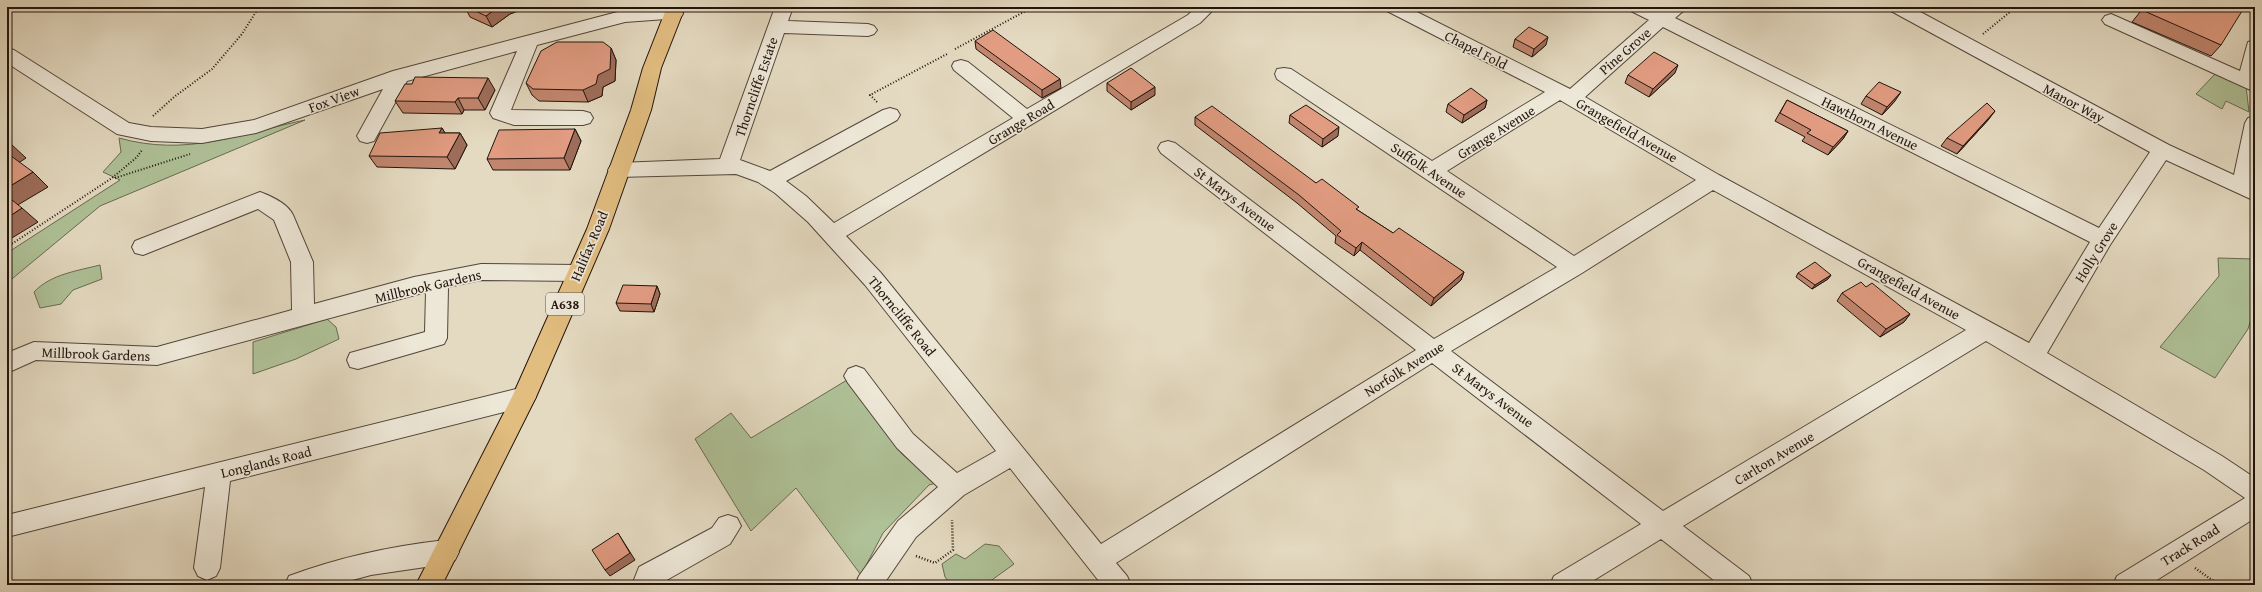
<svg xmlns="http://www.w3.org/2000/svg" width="2262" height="592" font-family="'Gentium Book Plus',serif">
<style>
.green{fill:#afc197;stroke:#686a52}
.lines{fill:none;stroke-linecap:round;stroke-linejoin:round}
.minor-casing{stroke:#52463a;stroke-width:2}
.major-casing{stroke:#22140d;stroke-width:2}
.path-far1{stroke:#22140d;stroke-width:2;stroke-dasharray:1 2;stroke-linecap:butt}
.path{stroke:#22140d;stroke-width:2.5;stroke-dasharray:1 2;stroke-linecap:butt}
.minor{fill:#ede7d7;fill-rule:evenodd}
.major{fill:#e2bd80;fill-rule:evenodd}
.wall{fill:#c2866f;stroke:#22140d}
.shaded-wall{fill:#9e6d5a;stroke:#22140d}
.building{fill:#e19c81;stroke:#22140d}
.labels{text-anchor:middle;stroke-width:3.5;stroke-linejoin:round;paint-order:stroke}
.shield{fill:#ede7d7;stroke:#5f534a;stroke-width:1}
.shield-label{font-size:13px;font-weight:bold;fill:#22140d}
.street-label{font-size:14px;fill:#22140d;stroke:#ede7d7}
</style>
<rect width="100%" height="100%" fill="#e4dac1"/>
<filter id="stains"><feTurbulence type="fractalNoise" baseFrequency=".005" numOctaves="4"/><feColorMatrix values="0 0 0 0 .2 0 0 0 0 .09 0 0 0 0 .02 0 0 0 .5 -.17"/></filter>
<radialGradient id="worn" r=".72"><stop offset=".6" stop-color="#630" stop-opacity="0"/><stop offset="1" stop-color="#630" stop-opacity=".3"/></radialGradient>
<path class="green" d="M2215 74 2246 86 2249 112 2226 101 2222 109 2196 94Z
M305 120 100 206 7 283V253L120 180 103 172 121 152 119 138C187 157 239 134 305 120Z
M2218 258 2255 259V307L2248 329 2215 378 2160 347 2219 276Z
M100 265 102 279 73 290 61 304 40 308 34 292C51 274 77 271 100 265Z
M327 319 336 327 339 339 296 359 253 374V342Z
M847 380 902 454 936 483 929 485 883 533 861 575 796 488 751 531 695 439 731 413 751 438Z
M985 544 999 546 1014 564 985 585H951L945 577 942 564 956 554 965 559Z"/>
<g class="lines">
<defs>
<path id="minor" d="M775 7H793L788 21 868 24 874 26 877 30 874 34 868 36 784 33 740 160 770 171 883 110 890 108 897 110 900 115 897 120 786 181 806 196 834 223 1013 118 954 70 952 66 954 62 961 60 968 62 1027 109 1188 15 1196 7H1216L1200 23 846 236 881 273 1101 544 1416 350 1161 153 1158 148 1161 143 1168 141 1175 143 1434 339 1557 267 1277 79 1275 74 1277 69 1284 68 1291 69 1432 161 1545 92 1387 11 1384 7H1407L1570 89 1649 20 1631 11 1628 7H1652L1660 11 1666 7H1688L1675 18 2099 228 2150 152 1891 11 1888 7H1911L2169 145 2234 175 2245 123 2248 118 2255 116V173L2253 183 2255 184V201L2166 160 2110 245 2047 353 2222 456 2255 478V518L2149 585H2113L2117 576 2245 498 2204 470 1986 341 1683 526 1749 576 1753 585H1720L1661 539 1586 585H1550L1554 576 1641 524 1432 363 1116 563 1127 576 1131 585H1102L1010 468 964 495 916 537 883 585H855L859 576 898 521 938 487 897 448 848 383 844 376 848 369 856 366 864 369 913 434 957 473 996 451 865 285 808 222 775 193 758 182 736 174 618 177 611 175 608 170 611 165 618 163 720 159ZM1663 27 2090 242 2029 343 1719 175 1585 97ZM1560 100 1565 103 1696 180 1574 256 1447 171ZM1713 190 1966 330 1663 511 1451 351 1582 273Z
M674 8 680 10 683 14 680 18 625 22 537 45 511 110 583 111 590 113 593 118 590 123 583 125H514L493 118 490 113 517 51 407 81 374 141 367 143 360 141 357 136 383 89 256 133 202 143 151 141 117 134 7 63V48L14 50 129 123 151 127 202 129 254 120 393 71 530 35 625 10Z
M2111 14 2240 71 2248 42 2255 40V92L2105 24 2102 20 2105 16Z
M260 192C271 196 288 204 293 215L313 262 314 304 414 277 481 264 578 265 586 267 589 273 586 279 578 281 481 280 448 287 447 338 444 344 358 369 350 367 347 360 350 353 425 332 426 292 157 365 36 360 7 373V353L34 342 157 347 292 310 291 262 274 220 258 209 143 255 135 253 132 247 135 241Z
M524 387 532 390 536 397 532 404 524 407 230 481 220 568 216 576 207 580 198 576 194 568 205 487 7 537V515Z
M728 515 737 518 741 526 730 544 658 585H632L639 567 712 528 719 518Z
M446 540 455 544 459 552 455 560 446 564 371 575 334 585H285L289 576C340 557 392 546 446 540Z"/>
<path id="major" d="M667 7H685L661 68 651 110 609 229 536 397 442 585H416L513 395 587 229 631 110 643 68Z"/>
</defs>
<use href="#minor" class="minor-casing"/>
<use href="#major" class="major-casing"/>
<path class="path-far1" d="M1983 34 2016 7
M955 49 1033 7
M877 102 870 95 947 54
M153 116 174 97 212 69 242 34 259 7
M115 178 190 154
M7 247 112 178 137 157 142 150"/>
<path class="path" d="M916 556 935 563 953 550 952 520
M2195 568 2219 585"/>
<use href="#minor" class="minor"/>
<use href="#major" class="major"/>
</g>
<path class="wall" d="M465 7H528L510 14 492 27 470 17Z
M2144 7 2221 45 2211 56 2132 22Z
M1515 39 1546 45 1532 57 1513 47Z
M975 41 1061 88 1042 98 976 49Z
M611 48 616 60 615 81 603 87 602 96 588 102 539 101 532 95 526 83Z
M1675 73 1649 97 1625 83 1628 75Z
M1107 83 1155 95 1131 110 1107 91Z
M412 84 495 90 485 110H464L462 114 403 113 395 101Z
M1866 96 1895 101 1882 115 1861 104Z
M1487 100 1485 108 1462 123 1446 112 1448 104Z
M1787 100 1848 131 1843 139 1828 155 1802 141 1805 137 1775 121Z
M1290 115 1338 136 1322 147 1289 123Z
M1195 117 1316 183 1393 233 1464 272 1461 280 1431 306 1360 250 1354 256 1335 243 1336 236 1297 203 1195 125Z
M1989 119 1957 154 1941 146 1947 138Z
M442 128 445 133H460L467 145 455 169 377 167 369 156Z
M575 129 581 141 570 170H493L487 159Z
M1798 273 1831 275 1828 279 1812 289 1796 277Z
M657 286 660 294 654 312 620 311 616 303Z
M1866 287 1910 314 1904 322 1880 337 1837 301 1842 293Z"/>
<path class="shaded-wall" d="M498 7H528L510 14 492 27 486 16Z
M1548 37 1546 45 1532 57 1534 49Z
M611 48 616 60 615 81 603 87 602 96 588 102 583 90 598 75Z
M1678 65 1675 73 1649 97 1653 89Z
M488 78 495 90 485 110 478 98Z
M1060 79 1061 88 1042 98V90Z
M1155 87V95L1131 110V102Z
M1901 92 1895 101 1882 115 1887 107Z
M458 98 464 110 462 114 455 102Z
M1487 100 1485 108 1462 123 1464 115Z
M1995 111 1989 119 1957 154 1963 146Z
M1339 127 1338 136 1322 147 1323 139Z
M442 128 449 140 439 133Z
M575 129 581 141 570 170 564 158Z
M1848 131 1843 139 1828 155 1833 147Z
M460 133 467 145 455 169 447 157Z
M11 144 26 158 17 164 7 154V146Z
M33 172 48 187 16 206 7 198V188Z
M22 208 38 222 7 241V218Z
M1362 242 1360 250 1354 256 1356 248Z
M1464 272 1461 280 1431 306 1434 298Z
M1831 275 1828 279 1812 289 1815 285Z
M657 286 660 294 654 312 651 304Z
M1910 314 1904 322 1880 337 1886 329Z
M618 533 635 560 610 576 605 570Z"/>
<path class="building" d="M467 7H498L486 16Z
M2144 7H2232L2242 11 2221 45 2142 10Z
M1529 27 1548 37 1534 49 1515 39Z
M993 30 1060 79 1042 90 975 41Z
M557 42H603L611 48 610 69 598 75 596 84 583 90 533 89 526 83 541 51Z
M1654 52 1678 65 1653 89 1628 75Z
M1131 68 1155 87 1131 102 1107 83Z
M415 77 488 78 478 98H458L455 102 395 101 405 84H412Z
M1879 82 1901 92 1887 107 1866 96Z
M1471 88 1487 100 1464 115 1448 104Z
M1787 100 1848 131 1833 147 1807 133 1811 130 1780 113Z
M1987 103 1995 111 1963 146 1947 138Z
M1306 105 1339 127 1323 139 1290 115Z
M1212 106 1316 183 1322 179 1359 207 1356 209 1393 233 1399 228 1464 272 1434 298 1362 242 1356 248 1337 235 1341 231 1299 195 1195 117Z
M442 128 439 133H460L447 157 369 156 380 133Z
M575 129 564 158 487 159 499 130Z
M7 141 11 144 7 146Z
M7 153 33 172 7 188Z
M7 196 22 208 7 218Z
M1815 262 1831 275 1815 285 1798 273Z
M1861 282 1866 287 1872 283 1910 314 1886 329 1842 293Z
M623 285 657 286 651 304 616 303Z
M618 533 630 553 605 570 592 550Z"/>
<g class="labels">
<rect class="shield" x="546" y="293" width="38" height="22" rx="3"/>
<g class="shield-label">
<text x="565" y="309">A638</text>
</g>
<g class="street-label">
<text transform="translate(1476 50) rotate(27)" y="5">Chapel Fold</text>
<text transform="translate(1625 51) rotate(-41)" y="5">Pine Grove</text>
<text transform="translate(756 87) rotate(-71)" y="5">Thorncliffe Estate</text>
<text transform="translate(334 99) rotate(-20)" y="5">Fox View</text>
<text transform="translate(2074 103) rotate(28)" y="5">Manor Way</text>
<text transform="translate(1021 122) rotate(-31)" y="5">Grange Road</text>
<text transform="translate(1870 123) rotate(26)" y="5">Hawthorn Avenue</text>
<text transform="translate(1627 130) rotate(30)" y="5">Grangefield Avenue</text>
<text transform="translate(1496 132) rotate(-32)" y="5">Grange Avenue</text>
<text transform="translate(1429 170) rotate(34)" y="5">Suffolk Avenue</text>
<text transform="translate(1235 199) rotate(37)" y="5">St Marys Avenue</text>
<text transform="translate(589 246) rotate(-67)" y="5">Halifax Road</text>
<text transform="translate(2096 252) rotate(-58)" y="5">Holly Grove</text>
<text transform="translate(428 286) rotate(-13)" y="5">Millbrook Gardens</text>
<text transform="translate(1909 288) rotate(29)" y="5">Grangefield Avenue</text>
<text transform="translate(902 316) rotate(51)" y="5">Thorncliffe Road</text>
<text transform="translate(96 354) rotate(2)" y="5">Millbrook Gardens</text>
<text transform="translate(1404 369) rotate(-32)" y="5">Norfolk Avenue</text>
<text transform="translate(1493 395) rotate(37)" y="5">St Marys Avenue</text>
<text transform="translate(1774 458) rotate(-31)" y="5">Carlton Avenue</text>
<text transform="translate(266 462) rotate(-14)" y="5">Longlands Road</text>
<text transform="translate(2190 545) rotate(-32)" y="5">Track Road</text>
</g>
</g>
<rect width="2262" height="592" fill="none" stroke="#e4dac1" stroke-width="24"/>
<rect x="8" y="8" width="2246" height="576" fill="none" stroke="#22140d" stroke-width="2"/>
<rect x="12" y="12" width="2238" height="568" fill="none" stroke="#22140d"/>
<rect width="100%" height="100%" filter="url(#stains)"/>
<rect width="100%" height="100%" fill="url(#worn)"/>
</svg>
